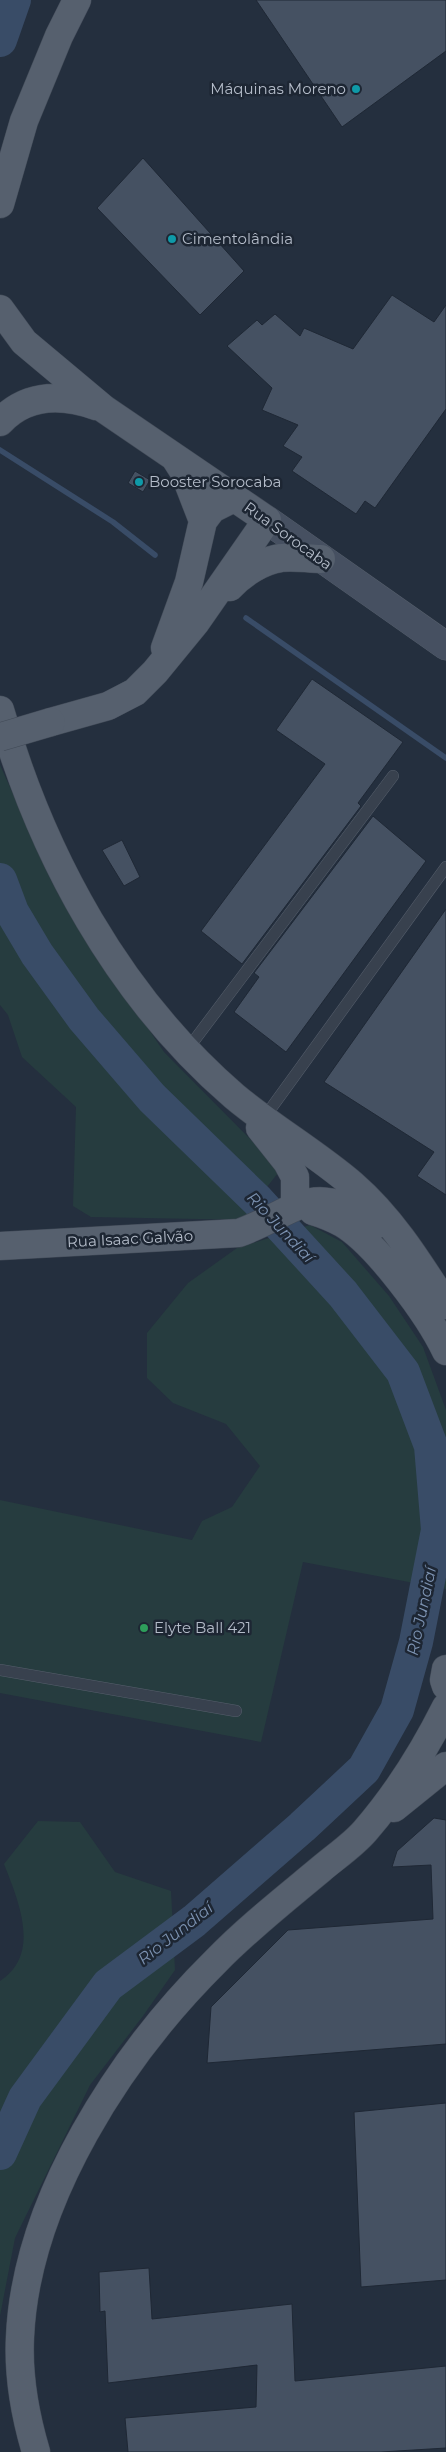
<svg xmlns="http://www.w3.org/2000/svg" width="446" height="2452" font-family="Montserrat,sans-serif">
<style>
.green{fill:#263c3f}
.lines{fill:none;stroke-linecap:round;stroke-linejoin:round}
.stream{stroke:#394c67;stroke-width:5.5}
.river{stroke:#394c67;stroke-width:34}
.building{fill:#455162;stroke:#1f2835}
.lane-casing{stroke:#565f6c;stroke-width:12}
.secondary-casing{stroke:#565f6c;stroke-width:29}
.primary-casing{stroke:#414a57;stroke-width:29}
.lane{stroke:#38414e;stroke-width:11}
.secondary{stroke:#465061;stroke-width:28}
.primary{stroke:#56606e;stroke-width:28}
.primary-bridge-casing{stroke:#414a57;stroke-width:29;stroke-linecap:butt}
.primary-bridge{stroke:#56606e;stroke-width:28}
.culture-dot{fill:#0f9aa8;stroke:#1d2633;stroke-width:2}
.leisure-dot{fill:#2e9e5b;stroke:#1d2633;stroke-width:2}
.labels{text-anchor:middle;stroke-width:5;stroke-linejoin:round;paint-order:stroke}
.poi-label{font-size:15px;fill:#b4bcc9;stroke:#1d2633;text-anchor:start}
.street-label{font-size:15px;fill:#b4bcc9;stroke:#1d2633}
.water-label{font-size:16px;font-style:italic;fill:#7c92b1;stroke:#1d2633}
</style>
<rect width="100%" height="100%" fill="#242f3e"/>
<path class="green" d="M0 765 58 894 164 1052 254 1143 278 1173 267 1187 251 1220 91 1217 73 1206 76 1107 22 1057 8 1015 0 1005Z
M310 1225 342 1242 389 1296 423 1347 446 1410V1589L303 1562 261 1742 0 1693V1500L192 1540 202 1521 232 1507 260 1466 226 1424 173 1403 147 1378V1333L188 1283 237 1248Z
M38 1821 80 1822 115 1872 171 1891 175 1970 143 2016 90 2085 15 2238 0 2316V1981C42 1954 18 1900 4 1864Z"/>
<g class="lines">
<path class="stream" d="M0 450 113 522 155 555
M246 618 446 758"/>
<path class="river" d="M0 40 14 0
M0 880 12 912 37 954 84 1019 152 1098 257 1200 343 1294 403 1372 431 1446 438 1530 416 1642 397 1710 364 1769 302 1827 194 1921 108 1985 25 2098 0 2153"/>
</g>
<path class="building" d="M256 0H446V51L342 127Z
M143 158 244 271 200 315 97 208Z
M392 295 434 322 446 305V409L375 508 365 501 356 514 292 471 302 457 283 446 298 425 262 410 272 388 227 346 257 320 262 325 275 314 300 336 304 328 353 349Z
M135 471 150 480 143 492 128 483Z
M312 679 403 742 358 803 361 806 242 964 201 931 325 764 276 730Z
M373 816 426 861 286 1052 234 1012 259 977 254 973Z
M122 840 140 877 124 886 102 850Z
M446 909V1195L417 1176 434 1152 324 1082Z
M434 1818 446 1820V2044L207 2063 211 2007 288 1930 433 1919 431 1865 392 1867 397 1851Z
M446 2103V2280L361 2287 354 2112Z
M149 2268 152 2319 292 2304 295 2381 446 2366V2448L381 2452H128L125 2418 256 2407 257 2365 108 2383 105 2311 100 2312 99 2272Z"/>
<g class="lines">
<defs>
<path id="lane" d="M187 1050 393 776
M264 1118 446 867
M0 1670 236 1711"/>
<path id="secondary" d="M267 520 446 646"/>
<path id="primary" d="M0 204 24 121 59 36 77 0
M0 309 24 342 104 409 267 520 196 622 155 672 135 692 108 706 51 722
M0 422C27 393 62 394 96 406
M175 458 184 472 203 521
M230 587C242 574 263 560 281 558 293 556 308 559 321 559
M165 648 189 582 203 521 212 509 234 498
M0 710C42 856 118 996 234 1096 272 1128 316 1153 353 1185 392 1219 419 1263 446 1305
M260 1128 287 1162 295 1177V1205
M313 1211C323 1214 333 1218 342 1223 376 1243 429 1315 446 1351
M0 1246 239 1233C302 1209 310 1180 377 1224
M446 1669 444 1680 446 1686
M394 1808 446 1766
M36 2452C25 2415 18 2376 20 2337 26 2200 121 2055 216 1961 248 1928 285 1899 321 1869 335 1857 353 1845 365 1831 397 1794 424 1751 446 1707"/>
</defs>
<use href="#lane" class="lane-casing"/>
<use href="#secondary" class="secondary-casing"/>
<use href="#primary" class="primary-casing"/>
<use href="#lane" class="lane"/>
<use href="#secondary" class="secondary"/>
<use href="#primary" class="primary"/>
<defs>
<path id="primary-bridge" d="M0 737 51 722"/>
</defs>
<use href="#primary-bridge" class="primary-bridge-casing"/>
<use href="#primary-bridge" class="primary-bridge"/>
</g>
<g class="culture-dot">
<circle cx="356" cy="89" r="5"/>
<circle cx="172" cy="239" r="5"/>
<circle cx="139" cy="482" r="5"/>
</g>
<circle class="leisure-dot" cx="144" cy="1628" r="5"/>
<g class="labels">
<g class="poi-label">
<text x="346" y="94" text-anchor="end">Máquinas Moreno</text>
<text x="182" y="244">Cimentolândia</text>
<text x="149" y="487">Booster Sorocaba</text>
<text x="154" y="1633">Elyte Ball 421</text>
</g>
<g class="street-label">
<text transform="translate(288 536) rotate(36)" y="5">Rua Sorocaba</text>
<text transform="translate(130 1239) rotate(-3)" y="5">Rua Isaac Galvão</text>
</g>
<g class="water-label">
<text transform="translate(281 1227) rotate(47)" y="6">Rio Jundiaí</text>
<text transform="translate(421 1611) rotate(-78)" y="6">Rio Jundiaí</text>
<text transform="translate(175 1933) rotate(-38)" y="6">Rio Jundiaí</text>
</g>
</g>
</svg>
